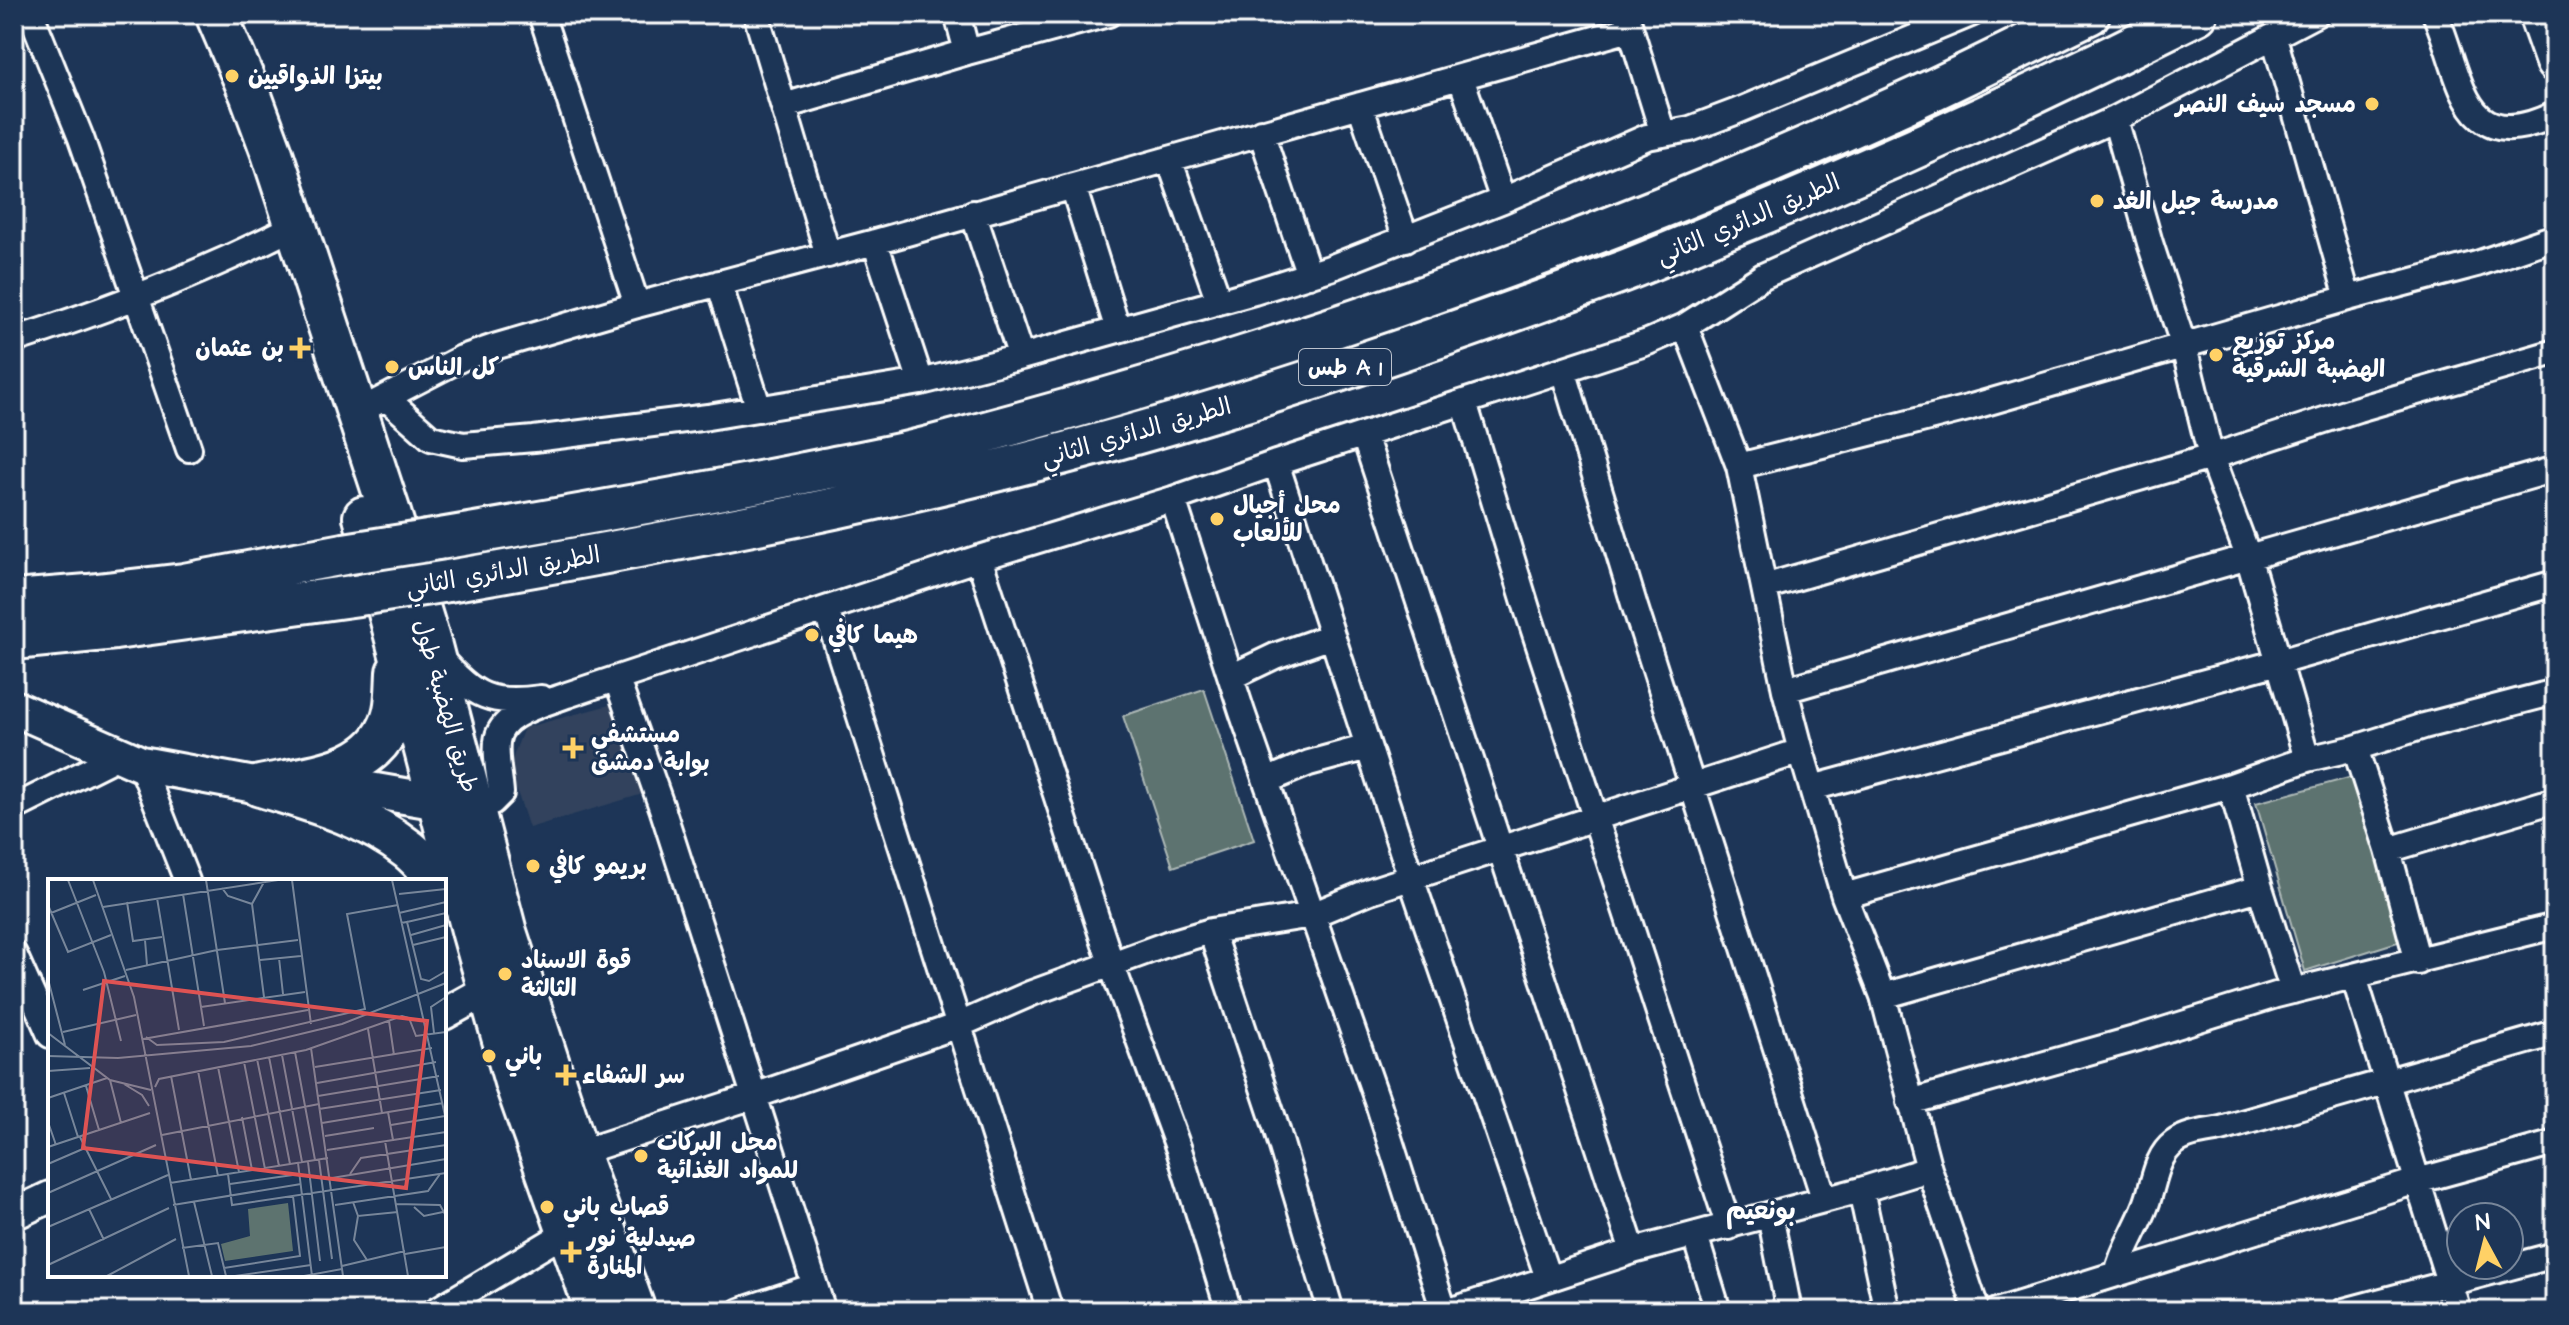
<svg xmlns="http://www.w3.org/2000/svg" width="2569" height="1325" font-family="'Architects Daughter','Playpen Sans Arabic',sans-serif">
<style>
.built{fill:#31435d}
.green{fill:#5d736f;stroke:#aeb9b7;stroke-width:2}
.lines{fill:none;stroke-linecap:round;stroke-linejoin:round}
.minor-casing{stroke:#fff;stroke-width:30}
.tertiary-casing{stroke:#fff;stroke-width:36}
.secondary-casing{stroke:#fff;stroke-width:40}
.primary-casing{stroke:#fff;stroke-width:44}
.trunk-casing{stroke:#fff;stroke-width:46}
.minor{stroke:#1d3557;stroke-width:24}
.tertiary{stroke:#1d3557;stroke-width:30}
.secondary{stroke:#1d3557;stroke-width:34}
.primary{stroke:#1d3557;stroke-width:38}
.trunk{stroke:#1d3557;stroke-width:40}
.trunk-bridge-casing{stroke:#fff;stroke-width:46;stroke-linecap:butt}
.trunk-bridge{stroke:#1d3557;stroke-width:40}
.poi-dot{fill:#ffd166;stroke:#1d3557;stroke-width:3}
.labels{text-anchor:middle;stroke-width:6;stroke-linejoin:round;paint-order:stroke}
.shield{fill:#1d3557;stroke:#bbc2cd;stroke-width:2}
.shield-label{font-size:22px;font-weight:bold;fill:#fff}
.poi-label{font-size:24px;font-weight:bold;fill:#fff;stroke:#1d3557;text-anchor:start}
.street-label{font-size:24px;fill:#fff;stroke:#1d3557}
.neighbourhood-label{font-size:26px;font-weight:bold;fill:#fff;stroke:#1d3557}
.inset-road{fill:none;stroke:#77869a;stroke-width:2}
.view{fill:#de5353;fill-opacity:0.15;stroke:#de5353;stroke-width:4}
.inset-edge{fill:none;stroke:#fff;stroke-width:4}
</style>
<rect width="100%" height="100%" fill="#1d3557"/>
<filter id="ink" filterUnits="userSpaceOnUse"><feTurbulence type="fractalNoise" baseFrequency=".0125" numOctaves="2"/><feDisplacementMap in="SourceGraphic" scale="16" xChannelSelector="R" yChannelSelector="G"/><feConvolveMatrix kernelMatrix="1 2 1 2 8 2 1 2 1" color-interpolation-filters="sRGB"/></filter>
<g filter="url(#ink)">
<path class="built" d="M613 704 646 793 529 828 509 767 524 728Z"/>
<path class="green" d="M1204 689 1254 840 1173 867 1123 716Z
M2356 776 2404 940 2305 971 2256 803Z"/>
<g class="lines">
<defs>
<path id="minor" d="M31 14 81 138 189 449
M541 14 637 305
M756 14 828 255
M957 14 967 52
M1626 14 1663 134
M2435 14C2463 77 2461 160 2555 114
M2274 37 2348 298
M1461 78 1503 200
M1360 105 1406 239
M784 106 967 52 1108 14
M2115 119 2150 243 2184 347 2211 457 2248 556 2307 759
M1261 132 1309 275
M1169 159 1219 301
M1073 186 1118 330
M973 213 1021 357
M875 242 921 382
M719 283 759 409
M1685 326 1739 466 1785 690 1801 751 1844 896 1883 996 1929 1169 1977 1311
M14 340C108 310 197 275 285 231
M1563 370 1635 607 1824 1198
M386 398 431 438 463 445 534 439 708 417 921 382 1021 357 1254 292 1330 268 1503 200 1647 137 1690 129 1735 112 1971 14
M1464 402 1528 612 1729 1227
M373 404 462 358 494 347 637 305 875 242 1630 29
M1364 435 1633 1251
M1276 463 1411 878 1548 1278
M1739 466 1968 408 2348 298 2477 264 2555 237
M1173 499 1242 712 1378 1103 1444 1311
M979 558 1111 963 1179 1150 1229 1311
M1764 587 2211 457 2358 409 2555 352
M826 610 1050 1311
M441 659C474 697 491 705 541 698
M1231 677 1275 656 1332 636
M617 680 662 808 823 1311
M1785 690 2555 469
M2355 748 2388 850 2418 962
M141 764 187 881
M1266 781 1309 763 1368 747
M2231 786 2260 888 2293 991
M1812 788 2279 662 2555 583
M474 807 492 802 501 793C500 776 495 759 497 742 499 713 545 704 567 695L979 558 1173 499 1276 463 1648 342 1685 326 1763 276 2115 119 2316 14
M14 808 120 755
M2388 850 2555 800
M1844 896 2231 786 2307 759 2355 748 2424 726 2555 692
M1211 931 1276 1127 1331 1311
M14 954 50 1035
M2354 977 2458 1311
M1883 996 2260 888
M1910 1102 2138 1038 2276 995 2555 926
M578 1153 754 1096 959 1025 1032 993 1167 944 1211 931 1312 915 1370 891 1801 751
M1861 1190 1887 1311
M1770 1215 1789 1311
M1695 1236 1718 1311
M2117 1274C2123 1248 2137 1229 2146 1205 2154 1185 2155 1157 2174 1143 2187 1133 2206 1132 2221 1129L2555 1033
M435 1311 567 1232
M740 1311 815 1286
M1450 1311 1633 1251 1861 1190 1929 1169
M1997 1311 2417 1181 2555 1143
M2344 1311 2555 1255"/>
<path id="tertiary" d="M444 1014 489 989
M14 1214 50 1197"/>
<path id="secondary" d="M14 708 141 764 260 786 364 789 462 806"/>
<path id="primary" d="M2538 14 2555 62"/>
<path id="trunk" d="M216 14 251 96 272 153 390 513 431 646 506 932 578 1153 635 1311
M364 517 473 934 515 1082 596 1311
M428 541C552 520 676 499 800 474 843 465 887 458 929 447 1261 361 1595 245 1907 102 1968 74 2028 43 2089 14
M448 581C710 536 972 486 1226 407 1359 366 1491 320 1621 272 1665 255 1707 236 1750 219 1902 156 2050 88 2197 14
M14 601 88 595 184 584 344 554
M14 639 115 629 366 594
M260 786C302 777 367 774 388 728 397 711 396 690 397 672
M264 787C314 802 366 816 409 850 420 859 430 871 440 881"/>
</defs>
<use href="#minor" class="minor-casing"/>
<use href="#tertiary" class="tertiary-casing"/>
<use href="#secondary" class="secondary-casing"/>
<use href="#primary" class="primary-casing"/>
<use href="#trunk" class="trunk-casing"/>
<use href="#minor" class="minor"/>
<use href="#tertiary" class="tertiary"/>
<use href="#secondary" class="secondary"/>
<use href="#primary" class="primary"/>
<use href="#trunk" class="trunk"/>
<defs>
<path id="trunk-bridge" d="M344 554 428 541
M366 594 448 581"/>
</defs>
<use href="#trunk-bridge" class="trunk-bridge-casing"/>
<use href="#trunk-bridge" class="trunk-bridge"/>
</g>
</g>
<g class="poi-dot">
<circle cx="232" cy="76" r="8"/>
<circle cx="2372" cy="104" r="8"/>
<circle cx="2097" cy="201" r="8"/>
<path d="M296 336h8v8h8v8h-8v8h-8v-8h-8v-8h8z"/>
<circle cx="2216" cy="355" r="8"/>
<circle cx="392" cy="367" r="8"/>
<circle cx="1217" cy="519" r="8"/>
<circle cx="812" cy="635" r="8"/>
<path d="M569 736h8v8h8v8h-8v8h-8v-8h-8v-8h8z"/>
<circle cx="533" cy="866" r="8"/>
<circle cx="505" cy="974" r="8"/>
<circle cx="489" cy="1056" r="8"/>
<path d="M562 1063h8v8h8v8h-8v8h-8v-8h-8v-8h8z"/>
<circle cx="641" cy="1156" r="8"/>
<circle cx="547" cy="1207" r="8"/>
<path d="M567 1240h8v8h8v8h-8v8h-8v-8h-8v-8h8z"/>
</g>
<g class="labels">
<rect class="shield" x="1299" y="349" width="92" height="36" rx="6"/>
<g class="shield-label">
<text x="1345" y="375">طس A 1</text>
</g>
<g class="poi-label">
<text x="248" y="84">بيتزا الذواقيين</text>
<text x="2356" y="112" text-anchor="end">مسجد سيف النصر</text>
<text x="2113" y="209">مدرسة جيل الغد</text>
<text x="2232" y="349">مركز توزيع<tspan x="2232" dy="28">الهضبة الشرقية</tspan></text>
<text x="284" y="356" text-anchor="end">بن عثمان</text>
<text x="408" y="375">كل الناس</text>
<text x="1233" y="513">محل أجيال<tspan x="1233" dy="28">للألعاب</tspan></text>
<text x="828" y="643">هيما كافي</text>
<text x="591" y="742">مستشفي<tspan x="591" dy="28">بوابة دمشق</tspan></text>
<text x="549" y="874">بريمو كافي</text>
<text x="521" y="968">قوة الاسناد<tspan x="521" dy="28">الثالثة</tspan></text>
<text x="505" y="1064">باني</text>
<text x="582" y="1083">سر الشفاء</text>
<text x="657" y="1150">محل البركات<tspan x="657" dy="28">للمواد الغذائية</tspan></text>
<text x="563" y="1215">قصاب باني</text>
<text x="587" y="1246">صيدلية نور<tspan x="587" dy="28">المنارة</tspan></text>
</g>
<g class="street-label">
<text transform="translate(1748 219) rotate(-23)" y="8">الطريق الدائري الثاني</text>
<text transform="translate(1136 432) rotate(-16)" y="8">الطريق الدائري الثاني</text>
<text transform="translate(503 571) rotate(-10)" y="8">الطريق الدائري الثاني</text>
<text transform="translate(446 706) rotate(74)" y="8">طريق الهضبة طول</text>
</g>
<g class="neighbourhood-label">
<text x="1761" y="1219">بونعيم</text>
</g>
</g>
<g transform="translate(48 879)">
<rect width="398" height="398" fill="#1d3557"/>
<path d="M240 324 245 372 177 382 173 365 202 357 200 330Z" fill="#5d736f"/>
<path class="inset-road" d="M20 1 56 93 73 162M45 1 86 118 141 397M158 1 177 124M244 1 263 145M344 1 398 241M174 9 180 17 204 25M135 15 156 147M351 15 398 10M109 19 131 151M79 23 85 62 114 58M0 26 20 73 63 56M55 28 230 1M3 34 48 16M351 34 398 23M359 43 398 34M353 44 359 43 373 100 381 102 398 92M363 56 398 46M97 61 99 86M365 66 398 58M231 79 235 115M212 81 253 77M78 91 169 71 250 61M0 100 17 166M35 111 77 97M216 118 204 25 216 3M153 128 257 113M341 142 346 176M320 150 334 234M15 153 88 136M0 154 62 201 103 211M386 154 383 128 398 118M98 158 109 166 176 163 317 130 299 35 350 26M95 160 260 131M263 169 295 397M247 173 267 281M234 176 254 283M0 177 70 179 203 167 294 145 398 104M221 178 242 285M209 180 231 287M196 183 217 290M170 188 191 293M267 188 384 169M0 192 42 189M150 192 170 297M123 197 143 301M62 201 73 244M269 204 388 183M76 205 94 216 101 227M38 207 51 251M107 208 111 200 258 171 354 137 361 139 368 157 398 153M16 214 30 258M270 217 391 197M0 219 59 199M271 230 393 211M340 233 345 261M194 238 204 291M0 243 8 266M274 244 395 224M343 246 397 237M114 256 271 225M277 257 326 249M32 258 63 320M337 262 360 397M0 268 102 234M279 271 398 253M271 281 284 380M260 283 272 382M250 284 264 397M0 285 37 269M180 295 184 326 398 294M302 295 313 279 398 266M284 299 398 280M122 304 280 279M182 305 252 295M0 314 108 266M146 323 164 397M305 323 310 337 350 333M348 325 392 326 398 337M125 326 253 305M287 326 380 312 392 295M366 328 376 337 395 333M41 330 56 361M310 337 306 361 319 381M0 348 120 296M134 369 170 364 178 397M357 375 398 368M0 386 121 329M294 387 357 372M176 389 252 377 245 317M59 397 128 360M187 397 263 386M256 397 294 390"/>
<path class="view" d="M56 102 379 142 358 309 35 269Z"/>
<rect width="398" height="398" class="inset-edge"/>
</g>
<rect width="2569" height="1325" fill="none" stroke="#1d3557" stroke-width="48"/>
<rect x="24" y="24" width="2521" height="1277" fill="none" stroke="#fff" stroke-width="3" filter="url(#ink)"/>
<g transform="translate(2485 1241) rotate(353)"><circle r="38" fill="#1d3557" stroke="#77869a" stroke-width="2"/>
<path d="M0-6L14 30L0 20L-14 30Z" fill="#ffd166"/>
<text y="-12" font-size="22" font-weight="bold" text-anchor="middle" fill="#ffffff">N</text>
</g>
</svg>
